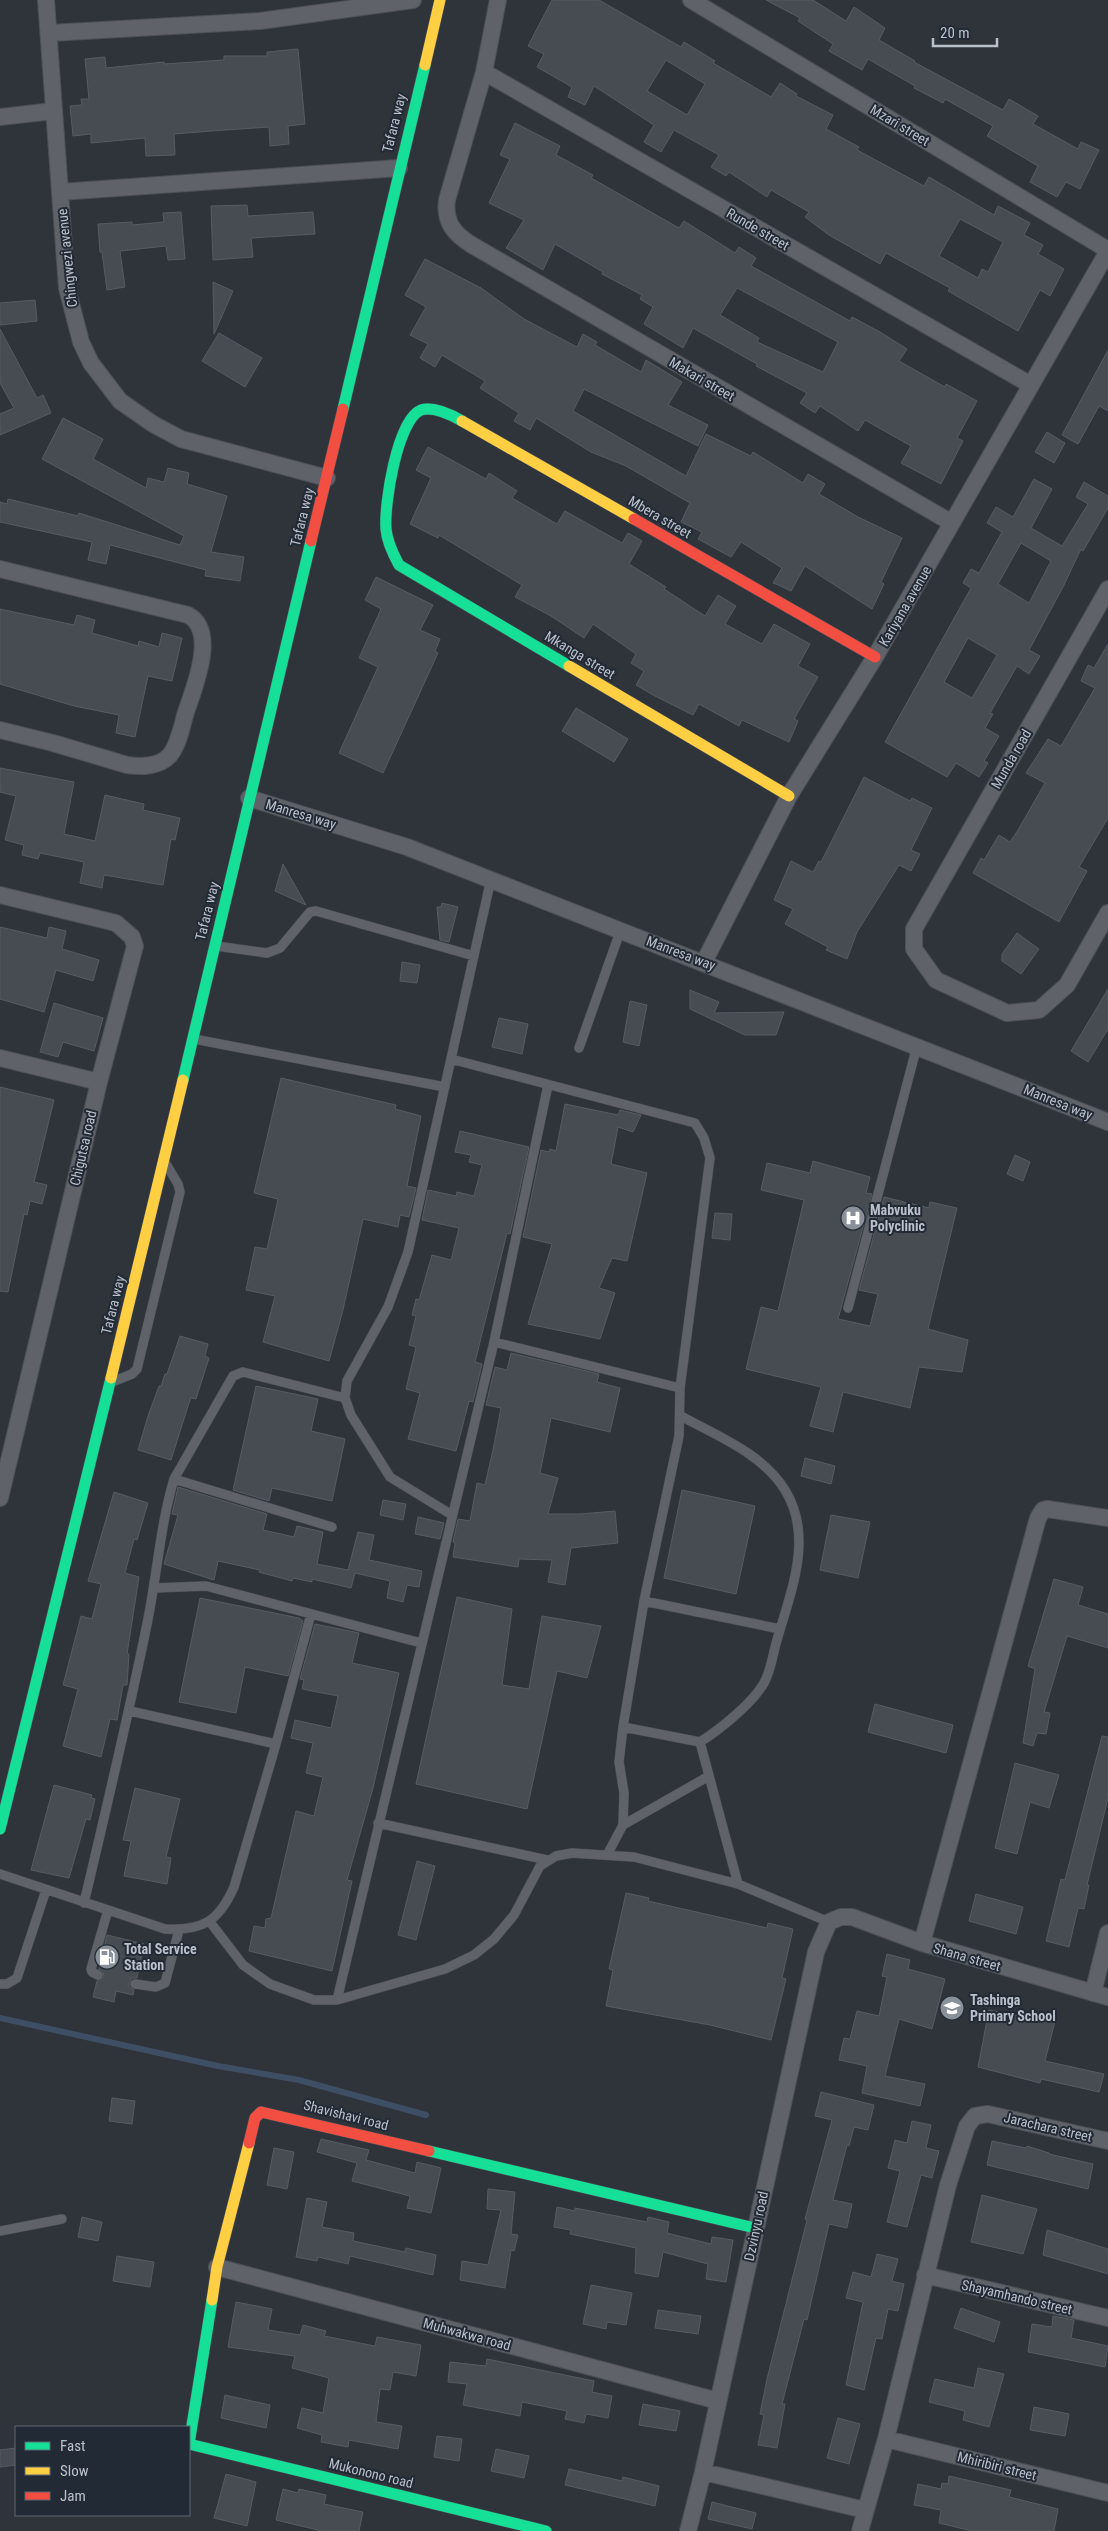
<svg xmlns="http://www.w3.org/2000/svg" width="1108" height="2531" font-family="'Roboto Condensed',sans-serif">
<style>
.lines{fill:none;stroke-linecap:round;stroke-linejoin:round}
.stream{stroke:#3e4e65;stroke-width:6}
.building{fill:#474b52;stroke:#575c63;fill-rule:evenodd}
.lane-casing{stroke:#4c5056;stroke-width:10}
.street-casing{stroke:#4c5056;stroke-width:18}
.fast-casing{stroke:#4c5056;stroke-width:12}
.slow-casing{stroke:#4c5056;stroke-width:12}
.jam-casing{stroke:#4c5056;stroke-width:12}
.lane{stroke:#5f6269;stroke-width:9}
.street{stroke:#5f6269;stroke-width:16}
.fast{stroke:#16e098;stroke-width:11}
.slow{stroke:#ffcf43;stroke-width:11}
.jam{stroke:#f24e42;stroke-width:11}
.labels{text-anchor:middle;stroke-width:4;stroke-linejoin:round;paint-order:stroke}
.street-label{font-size:14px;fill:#bac1cb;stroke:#222a36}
.poi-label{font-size:14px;font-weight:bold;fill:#bac1cb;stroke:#222a36;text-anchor:start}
</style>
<rect width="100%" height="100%" fill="#2f343b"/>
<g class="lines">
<path class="stream" d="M0 2018 218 2066 299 2080 426 2115"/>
</g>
<path class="building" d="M552 0H599L681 47 684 42 715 61 713 63 771 97 780 83 797 94 796 96 833 115 826 129 859 147 857 150 924 186 929 177 994 215 998 206 1030 223 1024 235 1043 245 1038 254 1064 269 1050 296 1040 290 1018 331 948 291 950 288 886 253 880 264 866 256 829 235 805 217 809 212 771 190 767 197 729 172 726 176 711 167 719 155 674 130 661 152 644 142 654 125 594 86 585 105 568 97 572 87 537 67 544 54 528 46ZM666 60 705 84 687 115 647 91ZM960 219 1003 242 988 272 982 269 978 278 939 256Z
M766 0H813L846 21 854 7 885 28 879 40 915 61 914 62 1003 110 1009 99 1038 116 1033 124 1078 149 1081 142 1099 150 1080 189 1066 182 1057 197 1030 182 1038 166 987 136 993 126 945 99 943 103 914 88 915 86 868 59 862 70 829 51 833 44 798 21 800 18Z
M298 49 305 124 288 126 289 144 270 146 269 127 211 131 174 134 175 155 146 156 145 138 91 143V134L73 136 70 106 82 105 81 99H89L85 59 105 57 106 68 164 62V64L224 60V56H267V52Z
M515 123 560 146 556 155 593 175 591 178 679 228 684 221 735 253 739 247 756 258 751 266 850 321 852 317 880 332 907 349 899 361 945 387 946 384 977 401 957 438 963 441 941 484 901 463 911 446 865 420 858 431 820 406 815 413 800 403 807 393 756 366 757 364 693 328 683 348 644 324 653 307 640 299 642 295 602 274 603 272 555 244 543 270 506 248 524 220 489 203 510 159 500 155ZM737 288 838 342 823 372 757 342 759 338 720 315Z
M247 205 248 216 313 212 315 234 251 238 253 257 213 260 211 206Z
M181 212 185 259 168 260 166 246 120 251 125 287 107 290 102 252H100L98 224 132 222V225L164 222 163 213Z
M425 259 481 288 524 319 577 347 583 334 597 342 595 345 641 372 646 360 682 382 668 405 708 425 698 446 584 389 573 411 686 476 706 434 751 456 753 452 803 483 808 474 825 484 819 494 858 517 902 538 881 582 884 584 872 609 805 566 791 591 776 584 773 583 782 568 741 542 731 557 698 539 702 532 681 522 690 503 626 466 591 452 536 418 530 430 514 421 519 413 480 388 485 381 442 355 435 367 420 358 428 344 410 335 426 307 405 295Z
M213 282 233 291 214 334Z
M35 300 37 321 0 325V303Z
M0 329 37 398 43 395 51 413 0 435V414L14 408 0 383Z
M219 333 262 358 245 387 202 361Z
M1108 350V411L1099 406 1078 444 1062 435Z
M63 418 103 439 93 459 146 488 148 478 164 482 168 468 189 473 187 484 227 496 211 552 244 557 240 581 205 576 206 570 110 545 106 564 88 560 92 542 0 522V502L7 504 8 499 78 516 79 513 180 545 184 536 42 459Z
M1047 432 1065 443 1054 463 1035 452Z
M428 447 486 479 489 473 517 491 512 498 557 524 565 511 622 543 628 533 642 541 629 564 666 587 664 589 705 616 718 595 736 606 725 624 762 644 774 624 810 644 798 666 818 677 794 719 798 721 789 742 742 720 739 726 699 704 693 715 653 695 636 685 644 671 631 663 636 654 593 624 584 638 551 616 515 597 522 585 439 535 438 538 410 524 431 478 416 470Z
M1034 479 1052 489 1031 528 1062 546 1088 504 1076 497 1084 482 1108 496V508L1083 551 1081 549 1063 587 1029 650 1040 656 1029 674 1017 666 990 713 993 714 985 728 999 736 984 761 988 763 979 777 956 763 947 777 885 742 971 588 963 583 971 569 979 573 1002 532 987 523 996 507 1013 517ZM1021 543 1051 561 1029 603 998 584ZM968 638 997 655 972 698 944 682Z
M376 577 433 605 420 630 440 639 435 651 438 653 383 773 339 753 378 667 359 658 381 609 365 600Z
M0 609 74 625 77 615 95 620 92 633 138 646 139 641 159 647 162 633 182 638 172 681 148 676 135 737 116 733 119 715 74 706 0 684Z
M1108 644V818L1079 867 1087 871 1059 922 973 873 981 858 984 860 999 835 1010 842 1018 830 1045 783 1026 773 1048 739 1061 746 1095 688 1081 681 1088 665 1094 668Z
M576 708 628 739 614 762 562 731Z
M0 768 74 782 64 834 95 841 105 795 144 804 143 810 180 818 175 840 171 839 163 885 104 875 102 888 80 883 84 862 40 853 38 859 22 855 24 845 5 840 16 796 0 792Z
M864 777 910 801 912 798 932 808 911 850 920 854 911 871 899 865 857 932 847 959 826 950 828 947 785 924 793 909 774 900 791 861 813 872 819 861 821 862Z
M283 864 306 905 275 891Z
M442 903 458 907 449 942 440 940 437 907H441Z
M0 927 47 938 49 927 66 931 62 949 99 960 93 981 56 970 44 1012 0 999Z
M1017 933 1039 949 1021 974 1002 961V954Z
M402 962 420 965 417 983 400 981Z
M1108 989V1029L1088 1062 1071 1051Z
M690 990 719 1002 714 1013 784 1012 776 1035H745L690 1009Z
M630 1001 647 1005 639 1046 623 1042Z
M54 1003 103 1018 94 1051 63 1042 58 1057 40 1052Z
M499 1018 528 1024 522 1054 492 1047Z
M281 1078 396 1105 395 1109 421 1116 407 1186 416 1188 409 1217 400 1215 398 1227 363 1219 343 1310 329 1361 263 1342 275 1296 246 1290 255 1247 267 1249 278 1199 254 1193Z
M0 1087 54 1100 34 1182 47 1185 42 1204 30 1201 27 1215 24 1214 8 1292 0 1291Z
M565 1104 618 1115 620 1110 641 1115 633 1132 618 1127 611 1164 647 1173 627 1261 612 1258 599 1288 615 1293 600 1339 528 1324 552 1244 523 1237 541 1150 549 1152 550 1149 556 1151Z
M460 1131 529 1147 510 1234 507 1233 475 1362 482 1364 473 1402 469 1401 456 1451 408 1439 420 1393 406 1389 416 1347 409 1345 416 1316 412 1315 416 1299 419 1300 432 1255 451 1260 459 1228 422 1220 428 1190 456 1196 457 1192 474 1196 482 1165 469 1162 471 1155 455 1152Z
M1015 1155 1030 1162 1023 1181 1007 1174Z
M813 1161 870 1177 866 1193 872 1194 838 1319 870 1326 878 1294 859 1290 884 1197 929 1208 930 1202 957 1208 928 1329 968 1340 962 1372 919 1367 910 1408 843 1392 833 1432 810 1426 821 1387 746 1369 761 1307 778 1311 804 1200 761 1190 767 1163 810 1173Z
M715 1213 732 1214 730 1240 712 1238Z
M180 1336 208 1344 205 1356 209 1358 196 1399 191 1398 189 1403 171 1460 138 1450 148 1416 159 1386H161L165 1374H167Z
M511 1353 599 1374 597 1382 620 1388 610 1432 551 1418 540 1473 558 1478 548 1514H580L615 1511 618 1543 571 1548 565 1585 548 1582 552 1560 519 1559 518 1567 453 1557 455 1543 453 1542 458 1519 470 1521 477 1483 485 1485 493 1450 501 1408 486 1405 495 1367 507 1370Z
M256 1386 318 1399 311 1431 345 1439 332 1501 272 1488 269 1501 233 1490Z
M805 1458 835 1466 831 1484 801 1476Z
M178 1487 267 1514 263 1530 294 1537 297 1526 323 1532 317 1564 348 1570 358 1532 374 1535 369 1560 422 1571 419 1587 407 1585 403 1602 387 1598 390 1581 355 1573 351 1588 312 1579V1582L293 1578 292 1581 259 1572 260 1570 218 1561 214 1580 164 1564 178 1515 172 1514Z
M682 1490 755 1506 736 1594 664 1578Z
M114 1492 148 1503 137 1540 134 1539 125 1573 139 1577 127 1654H129L127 1685H123L117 1720 110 1719 101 1757 63 1746 78 1689 63 1685 81 1616 92 1619 101 1584 88 1581Z
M383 1500 406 1504 403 1520 380 1515Z
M831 1515 870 1522 858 1578 820 1570Z
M418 1517 444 1523 440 1539 415 1534Z
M1054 1579 1083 1587 1078 1605 1108 1614V1648L1067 1636 1044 1712 1050 1713 1046 1734 1037 1733 1033 1746 1023 1743 1035 1669 1028 1666Z
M457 1597 512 1609 502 1685 529 1689 542 1616 601 1626 587 1678 557 1671 527 1809 416 1784Z
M200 1598 299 1618 303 1621 288 1676 245 1667 236 1713 179 1702Z
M315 1624 359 1633 352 1663 399 1673 373 1788 347 1880 352 1881 332 1971 249 1951 254 1926 265 1928 266 1919 271 1918 296 1811 314 1816 323 1777 306 1773 313 1743 291 1738 295 1720 331 1728 338 1696 302 1689 304 1680 300 1679Z
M875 1704 953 1725 946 1753 868 1732Z
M1102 1736 1108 1737V1798L1087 1885H1089L1084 1909 1078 1908 1069 1947 1046 1941 1061 1879 1065 1880Z
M1015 1763 1059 1775 1049 1808 1030 1802 1017 1854 995 1848Z
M54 1785 92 1795 91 1798 95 1799 90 1820 86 1819 69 1878 31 1870Z
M135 1788 180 1799 166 1857 171 1858 167 1884 124 1876 131 1841 123 1840Z
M417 1861 435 1866 416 1940 398 1935Z
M626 1893 649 1898 648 1901 767 1928 768 1923 793 1929 782 1978 786 1979 771 2040 710 2025 606 2006 613 1970 609 1969Z
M976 1894 1023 1907 1016 1934 969 1921Z
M107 1935 144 1944 137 1978H132L129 1983V1987L134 1990 133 1995 116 1991 114 2002 93 1997 97 1981 104 1977 103 1972 99 1969Z
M887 1954 910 1960 908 1969 945 1979 932 2029 899 2019 885 2076 925 2084 920 2106 862 2093 867 2066 839 2060 844 2038 850 2039 857 2011 879 2016 887 1977 882 1976Z
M989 2010 1027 2018 1028 2015 1055 2021 1045 2061 1104 2074 1099 2092 1041 2079 1040 2083 978 2067Z
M821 2092 874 2105 868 2130 854 2127 849 2146 847 2145 833 2200 852 2204 847 2228 829 2224 807 2320 804 2319 782 2404H785L777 2448 758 2445 764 2415 760 2414 767 2379 807 2220 805 2219 832 2120 815 2116Z
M112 2098 135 2101 132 2124 109 2121Z
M912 2121 931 2125 926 2148 939 2151 932 2178 921 2175 907 2227 887 2222 900 2171 888 2168 895 2140 907 2143Z
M321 2139 369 2150 366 2160 415 2173 417 2162 441 2168 431 2213 407 2208 410 2196 352 2181 357 2163 317 2152Z
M992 2141 1026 2148 1027 2146 1049 2153V2154L1093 2164 1088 2189 987 2165Z
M274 2148 294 2152 287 2189 267 2185Z
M488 2189 515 2192 511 2234 518 2235 514 2251 511 2250 505 2288 460 2280 462 2261 488 2265 501 2210 487 2209Z
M982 2195 1037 2209 1023 2254 971 2242Z
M307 2198 327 2202 322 2227 354 2233 353 2241 405 2252 406 2248 436 2255 433 2275 350 2256 348 2264 318 2257 317 2261 296 2257Z
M557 2207 575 2211V2208L647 2222 648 2217 669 2222 667 2233 711 2244 712 2237 733 2240 726 2282 706 2279 708 2264 663 2252 658 2277 635 2273 636 2248 570 2234 571 2230 554 2227Z
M82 2217 102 2222 98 2241 78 2237Z
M1047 2230 1108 2249V2274L1043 2255Z
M877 2254 898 2259 892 2281 904 2284 898 2311 888 2309 882 2339 876 2338 864 2390 846 2385 863 2302 846 2298 853 2272 871 2277Z
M117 2256 154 2262 150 2287 113 2281Z
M591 2285 632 2293 626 2325 607 2322 606 2329 583 2324Z
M236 2302 272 2309 268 2330 300 2335 303 2325 326 2331 324 2336 375 2346 377 2337 421 2345 416 2376 393 2372 390 2390 380 2389 376 2422 402 2426 398 2449 349 2440 348 2447 321 2442 322 2435 297 2428 302 2408 323 2413 329 2378 292 2368 295 2356 228 2347Z
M961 2308 1000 2322 994 2342 954 2328Z
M658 2310 701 2316 698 2334 655 2328Z
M1053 2316 1074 2320 1071 2338 1108 2346 1105 2367 1028 2352 1032 2324 1052 2327Z
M487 2359 594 2381 592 2392 612 2396 608 2418 586 2414 584 2423 565 2419 567 2411 522 2402 520 2416 463 2405 467 2384 448 2382 450 2362 486 2366Z
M978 2368 1004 2374 989 2427 963 2420 965 2411 929 2402 935 2379 974 2388Z
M225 2395 270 2405 266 2428 221 2418Z
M643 2404 680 2411 676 2431 639 2425Z
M1034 2407 1069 2414 1065 2436 1030 2430Z
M838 2418 860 2424 849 2464 827 2458Z
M437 2436 462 2439 459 2461 434 2457Z
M16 2448V2465L0 2467V2450Z
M496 2449 529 2456 524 2478 491 2471Z
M569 2469 622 2481 623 2477 659 2486 655 2506 565 2485Z
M226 2474 256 2482 247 2526 214 2518Z
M949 2476 1011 2490 1009 2497 1058 2509 1054 2531H972L939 2523 941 2510 914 2505 918 2484 941 2489 942 2483 948 2484Z
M283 2489 298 2493 299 2489 326 2495 324 2504 363 2512 359 2531H322L276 2520Z
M712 2502 756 2513 752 2529 708 2519Z"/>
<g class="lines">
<defs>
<path id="lane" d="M216 946 267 953 280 948 310 912 316 911 474 956
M194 1039 445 1087
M579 1048 621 929
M451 1059 695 1123 704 1138 710 1158 680 1388 494 1342
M848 1308 917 1046
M112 1382 132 1374 137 1369 180 1192 178 1184 166 1164
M174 1479 332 1527
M452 1515 390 1477 351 1415 345 1398 347 1381 388 1307 408 1252 491 879
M154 1588 206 1586 421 1643
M644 1601 780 1629
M130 1711 276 1744
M623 1727 700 1742C719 1730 752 1704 764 1683 771 1671 773 1653 777 1640 791 1591 814 1537 785 1490 762 1453 717 1436 681 1416
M700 1742 738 1884
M378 1823 547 1860
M623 1825 709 1776
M607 1855 623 1825 624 1793 619 1762 623 1727 644 1601 679 1436 680 1388
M0 1874 165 1929C203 1931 219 1921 234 1887L276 1744 311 1614
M84 1903C106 1810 128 1718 147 1624 157 1576 160 1526 174 1479L233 1376 243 1372 345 1398
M210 1922 243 1965 270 1984 314 2000H337L445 1969 474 1955 494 1939 514 1915 540 1866 556 1856 572 1853 634 1857 738 1884 829 1922
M98 1975 92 1972 91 1969 108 1910
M0 1984H7L17 1978 46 1890
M135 1984 156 1987 165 1983 179 1930
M337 2000 494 1342 548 1085
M0 2231 62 2219"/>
<path id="street" d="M46 0 67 288 81 342 91 363 120 401 153 424 181 439 327 478
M498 0 484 72 447 200C444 222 454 234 472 245L952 523
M691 0 1108 250
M50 33 260 21 413 0
M484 72 1031 385
M0 117 53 111
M60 192 399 168
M0 569 188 615C218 631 194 688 186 712 182 725 179 744 170 755 160 767 140 767 127 765L53 743 0 730
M1108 589 914 929V949L936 980 1007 1013 1039 1010 1067 985 1108 913
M249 798 407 847 1108 1122
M0 895 116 923 132 937 135 946 99 1082 0 1498
M704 962 789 796 875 657 1108 251
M0 1058 99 1082
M922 1943 1038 1518 1043 1510 1047 1509 1108 1518
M1093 1993 1108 1933
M217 2267 718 2401
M925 2275 1108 2318
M886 2439 1108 2493
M703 2472 865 2510
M688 2531 703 2472 816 1952 829 1922 841 1917H852L922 1943 1108 1997
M860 2531 886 2439 948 2185 967 2126 975 2116 988 2114 1108 2141"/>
<path id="fast" d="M343 409 425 65
M462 421C452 415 433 406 421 410 397 420 384 505 386 529 387 542 393 554 399 565L569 666
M183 1080 311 541
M0 1829 111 1378
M429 2151 755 2228
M212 2300 189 2444 546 2531"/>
<path id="slow" d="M425 65 440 0
M462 421 634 519
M569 666 789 796
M111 1378 183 1080
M212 2300 217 2267 249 2143"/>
<path id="jam" d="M634 519 875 657
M311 541 343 409
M249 2143 255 2118 261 2112 429 2151"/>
</defs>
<use href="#lane" class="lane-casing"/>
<use href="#street" class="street-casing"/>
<use href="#fast" class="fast-casing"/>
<use href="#slow" class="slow-casing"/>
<use href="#jam" class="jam-casing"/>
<use href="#lane" class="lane"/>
<use href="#street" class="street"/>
<use href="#fast" class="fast"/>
<use href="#slow" class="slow"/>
<use href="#jam" class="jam"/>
</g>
<defs>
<symbol id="hospital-disc" viewBox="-11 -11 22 22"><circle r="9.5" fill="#899099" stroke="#222a36"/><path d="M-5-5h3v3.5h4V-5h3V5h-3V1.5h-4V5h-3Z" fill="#fff"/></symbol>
<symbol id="fuel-disc" viewBox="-11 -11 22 22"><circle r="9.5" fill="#899099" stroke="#222a36"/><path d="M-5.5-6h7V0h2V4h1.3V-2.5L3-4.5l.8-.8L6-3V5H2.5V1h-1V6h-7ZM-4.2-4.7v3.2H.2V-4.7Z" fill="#fff"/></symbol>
<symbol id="school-disc" viewBox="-11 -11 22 22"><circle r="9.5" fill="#899099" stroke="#222a36"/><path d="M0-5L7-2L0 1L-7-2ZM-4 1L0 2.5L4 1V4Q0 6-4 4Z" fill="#fff"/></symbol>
</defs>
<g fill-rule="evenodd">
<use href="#hospital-disc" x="839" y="1204" width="28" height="28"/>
<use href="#fuel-disc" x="93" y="1943" width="28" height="28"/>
<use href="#school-disc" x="938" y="1994" width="28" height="28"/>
</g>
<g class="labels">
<g class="street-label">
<text transform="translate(394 123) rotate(-76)" y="5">Tafara way</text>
<text transform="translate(900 125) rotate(31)" y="5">Mzari street</text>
<text transform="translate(758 229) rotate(30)" y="5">Runde street</text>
<text transform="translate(67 258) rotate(-96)" y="5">Chingwezi avenue</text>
<text transform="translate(702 379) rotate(30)" y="5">Makari street</text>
<text transform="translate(302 517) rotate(-76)" y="5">Tafara way</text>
<text transform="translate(660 517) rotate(30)" y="5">Mbera street</text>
<text transform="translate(905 606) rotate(-60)" y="5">Kariyana avenue</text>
<text transform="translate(580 655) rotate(31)" y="5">Mkanga street</text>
<text transform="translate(1011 759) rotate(-60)" y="5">Munda road</text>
<text transform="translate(301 814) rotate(17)" y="5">Manresa way</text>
<text transform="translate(207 911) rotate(-76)" y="5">Tafara way</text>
<text transform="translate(681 953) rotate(21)" y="5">Manresa way</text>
<text transform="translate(1058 1102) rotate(22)" y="5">Manresa way</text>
<text transform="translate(83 1148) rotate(-77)" y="5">Chigutsa road</text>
<text transform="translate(113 1305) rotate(-76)" y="5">Tafara way</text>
<text transform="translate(967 1957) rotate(16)" y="5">Shana street</text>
<text transform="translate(346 2115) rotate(14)" y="5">Shavishavi road</text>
<text transform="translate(1048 2127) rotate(13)" y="5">Jarachara street</text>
<text transform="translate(756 2226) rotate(-78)" y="5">Dzvinyu road</text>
<text transform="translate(1017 2297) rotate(13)" y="5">Shayamhando street</text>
<text transform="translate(467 2334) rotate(15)" y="5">Muhwakwa road</text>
<text transform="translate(997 2466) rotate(14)" y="5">Mhiribiri street</text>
<text transform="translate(371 2473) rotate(14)" y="5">Mukonono road</text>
</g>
<g class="poi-label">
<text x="870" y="1215">Mabvuku<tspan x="870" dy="16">Polyclinic</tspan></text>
<text x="124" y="1954">Total Service<tspan x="124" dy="16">Station</tspan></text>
<text x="970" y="2005">Tashinga<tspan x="970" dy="16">Primary School</tspan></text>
</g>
</g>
<rect x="15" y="2426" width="175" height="90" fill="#222a36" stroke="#5f6672"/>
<rect x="25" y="2442" width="25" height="8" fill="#16e098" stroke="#5f6672"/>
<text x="60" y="2451" font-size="15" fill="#bac1cb">Fast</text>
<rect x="25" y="2467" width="25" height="8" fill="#ffcf43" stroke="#5f6672"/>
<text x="60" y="2476" font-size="15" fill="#bac1cb">Slow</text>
<rect x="25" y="2492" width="25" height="8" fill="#f24e42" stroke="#5f6672"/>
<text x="60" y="2501" font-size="15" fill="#bac1cb">Jam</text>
<path d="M933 38v8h64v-8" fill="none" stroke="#bac1cb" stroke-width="2.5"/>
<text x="940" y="38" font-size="15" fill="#bac1cb" stroke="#222a36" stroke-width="4" paint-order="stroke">20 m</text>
</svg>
